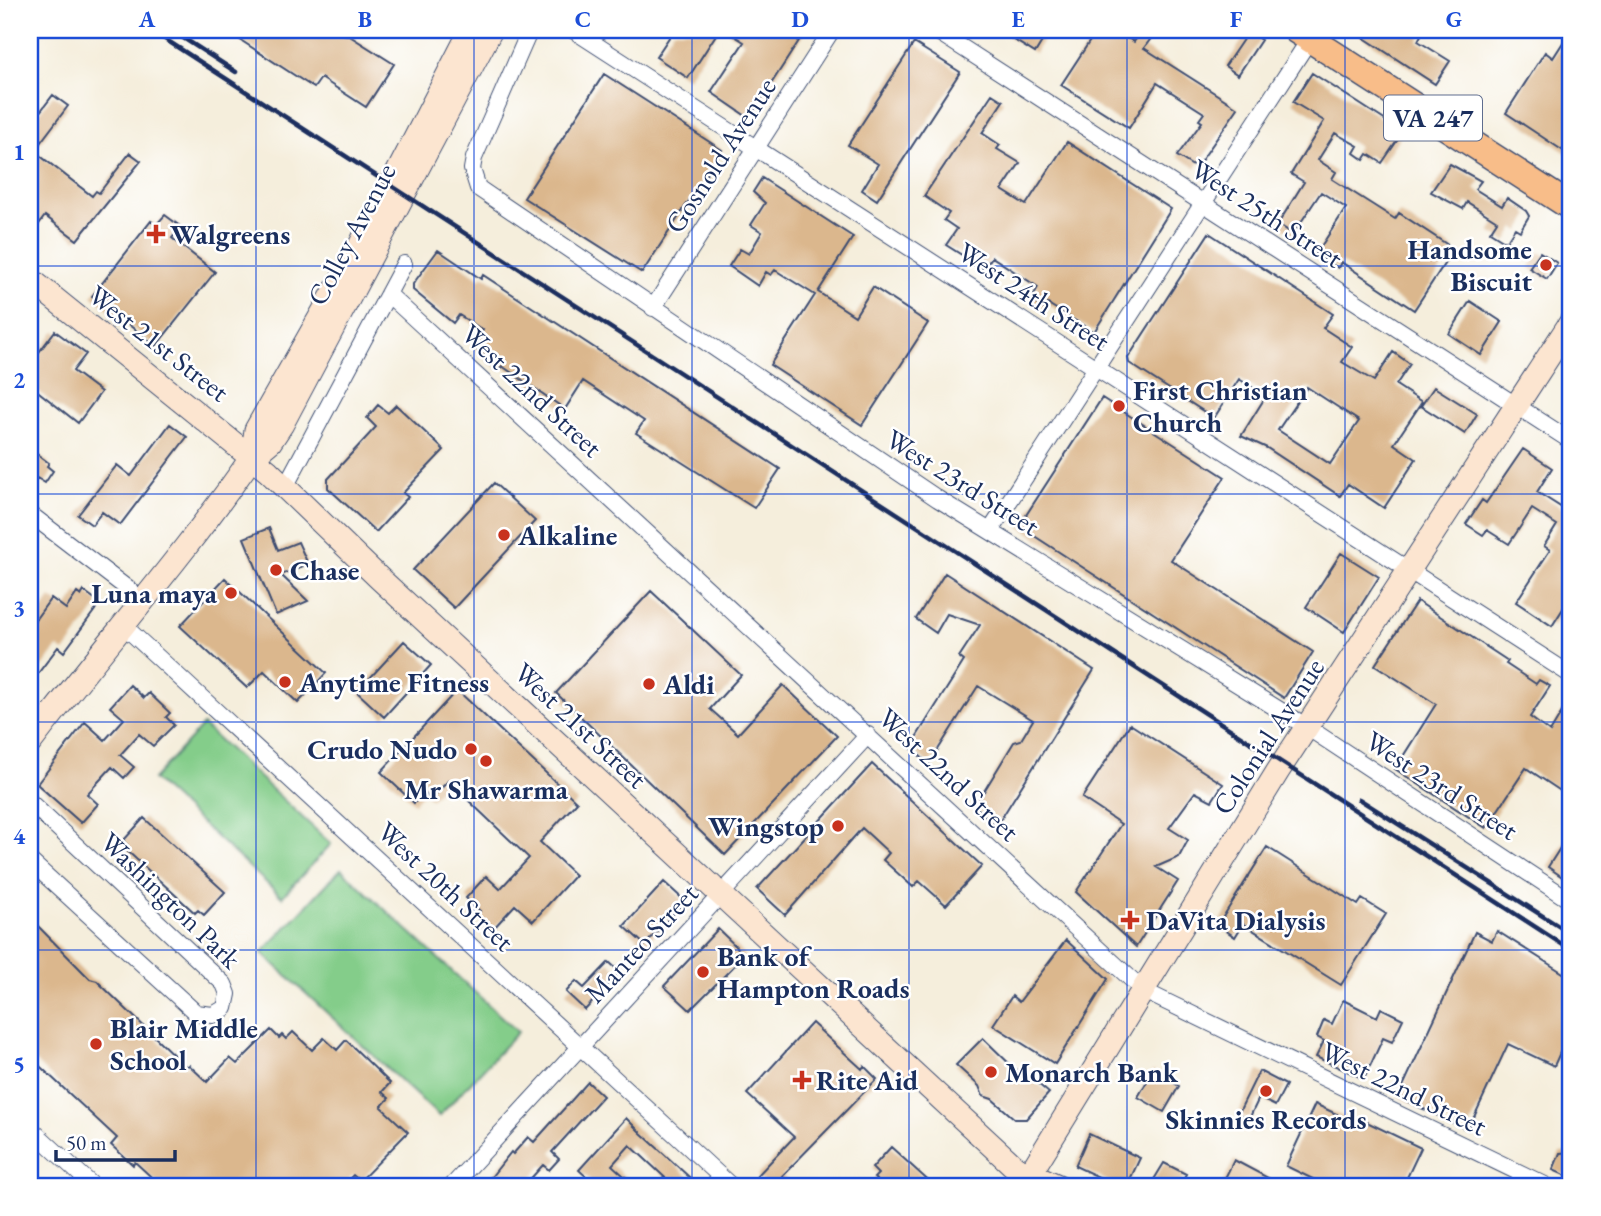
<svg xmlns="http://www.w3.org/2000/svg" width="1601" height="1216" font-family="'EB Garamond',serif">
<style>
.green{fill:#84cd8a;stroke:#507e74;stroke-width:2}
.building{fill:#dbb78d;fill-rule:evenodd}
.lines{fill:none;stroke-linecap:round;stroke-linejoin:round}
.street-casing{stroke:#3c4c71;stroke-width:18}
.secondary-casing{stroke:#3c4c71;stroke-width:25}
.primary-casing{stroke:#3c4c71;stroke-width:29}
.street{stroke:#fff;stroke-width:16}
.secondary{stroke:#fce5d0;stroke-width:23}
.primary{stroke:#f8bd89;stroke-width:26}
.rail{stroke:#1b2f5e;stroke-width:4.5}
.grid{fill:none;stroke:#1d4ed8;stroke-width:2;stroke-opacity:0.55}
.poi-dot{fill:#c8321e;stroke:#fff;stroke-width:2.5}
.labels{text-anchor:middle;stroke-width:5;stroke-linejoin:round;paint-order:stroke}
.shield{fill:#fff;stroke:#5f6d8e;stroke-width:2}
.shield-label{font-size:26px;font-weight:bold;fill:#1b2f5e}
.street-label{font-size:28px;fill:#1b2f5e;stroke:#fff}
.poi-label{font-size:28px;font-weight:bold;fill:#1b2f5e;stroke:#fff;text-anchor:start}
.neatline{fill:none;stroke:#1d4ed8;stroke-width:2.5}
.grid-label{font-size:23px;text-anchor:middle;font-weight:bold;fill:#1d4ed8}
</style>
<rect width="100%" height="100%" fill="#fff"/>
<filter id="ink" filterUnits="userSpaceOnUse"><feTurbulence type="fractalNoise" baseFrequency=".0143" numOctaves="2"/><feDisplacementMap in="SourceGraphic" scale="14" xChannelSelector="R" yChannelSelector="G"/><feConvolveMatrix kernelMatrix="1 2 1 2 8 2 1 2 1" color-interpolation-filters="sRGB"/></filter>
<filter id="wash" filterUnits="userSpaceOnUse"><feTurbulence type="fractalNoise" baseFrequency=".00686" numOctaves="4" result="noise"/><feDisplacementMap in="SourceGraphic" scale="28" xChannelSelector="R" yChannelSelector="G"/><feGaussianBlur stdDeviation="1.57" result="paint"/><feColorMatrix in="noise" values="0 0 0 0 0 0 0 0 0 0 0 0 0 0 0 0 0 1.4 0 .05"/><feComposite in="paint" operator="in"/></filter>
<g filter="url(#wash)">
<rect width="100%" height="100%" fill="#f5eedc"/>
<path class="green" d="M203 725 331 844 282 897 153 779Z
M341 869 518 1032 439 1116 262 953Z"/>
<g id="blocks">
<path class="building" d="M225 30H319L348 35 394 64 366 107 321 78 314 88Z
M674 30H719L688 78 656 57Z
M725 30H806L749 118 711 92 744 42Z
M998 30H1049L1035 53Z
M1097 30H1115L1134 42 1142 30 1152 37 1144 48 1238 108 1196 168 1177 156 1202 122 1199 120 1204 113 1157 83 1129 128 1061 85Z
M1352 30H1414L1421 35 1418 41 1450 61 1435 84Z
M1571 30V156L1506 113 1545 52 1553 58Z
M1248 32 1261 40 1238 75 1225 66Z
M914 43 960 72 877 200 862 190 878 164 848 145Z
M1312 73 1403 132 1382 163 1368 154 1364 160 1354 153 1358 146 1335 133 1318 160 1336 172 1332 179 1395 219 1399 213 1454 249 1414 310 1341 262 1338 268 1316 254 1346 208 1321 192 1293 234 1278 224 1304 182 1291 174 1324 121 1293 102Z
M604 74 722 150 642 273 524 198Z
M992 94 1003 101 982 133 1000 145 997 149 1020 163 1002 190 1026 205 1067 142 1171 209 1094 332 1048 304 1044 309 1031 300 1038 287 992 257 984 269 946 245 957 229 944 220 949 213 924 196Z
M53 95 68 106 34 151 92 196 96 191 99 193 130 153 141 161 77 240 45 216 30 236V180L36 173 30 168V125Z
M1450 164 1481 181 1475 189 1502 206 1507 198 1526 211 1529 216 1520 231 1515 228 1506 242 1490 232 1497 221 1467 202 1463 209 1431 192Z
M762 178 853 237 818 292 855 316 873 287 928 323 862 425 770 365 815 295 775 270 771 275 766 272 758 286 729 266 740 249 749 254 762 232 751 225 765 203 753 192Z
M165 215 181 227 172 238 215 272 156 346 92 296 151 221 156 225Z
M1209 233 1333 314 1323 328 1352 347 1342 362 1374 381 1393 352 1410 364 1396 385 1422 402 1394 444 1416 459 1384 508 1348 484 1340 496 1267 448 1241 436 1266 396 1239 379 1214 418 1129 363 1128 358ZM1307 387 1359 421 1330 464 1278 430Z
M438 250 481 279 483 275 780 469 754 508 636 433 644 421 583 381 565 409 502 366 499 370 473 346 483 330 459 315 453 323 413 290V284Z
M1540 252 1557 263 1547 279 1529 268Z
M1470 301 1502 322 1481 355 1449 334Z
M55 331 86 354 73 371 101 392 78 423 30 385V364Z
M1434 387 1477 414 1465 434 1421 406Z
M1102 398 1225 477 1171 560 1313 652 1284 698 1019 526Z
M378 405 388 413 396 405 444 450 403 493 408 497 376 532 328 488V479L376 427 367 418Z
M170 424 187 437 120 525 102 512 92 525 78 515 117 465 131 476Z
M30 449 49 463 47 466 53 471 45 483 37 478 30 487Z
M1523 449 1552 468 1537 492 1567 511 1571 504V596L1552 626 1516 602 1550 550 1544 546 1557 525 1532 509 1509 544 1487 530 1483 535 1466 524 1482 500 1486 503Z
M494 483 535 521 454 608 413 570Z
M269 528 278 550 298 542 308 564 281 575 308 601 276 615 244 538Z
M1341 553 1379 577 1344 632 1306 607Z
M945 573 1094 670 996 827 975 806 1014 742 1021 740 1033 720 978 686 929 764 910 747 964 661 959 657 980 625 947 614 936 633 916 619Z
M225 578 326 673 298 703 264 671 247 688 180 626Z
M84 591 99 602 95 610 64 652 58 647 30 684V627L51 598 66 609 77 593 81 596Z
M651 591 741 675 710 709 738 734 783 685 837 736 725 855 556 693Z
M1417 601 1508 661 1506 664 1536 684 1539 680 1550 686 1530 717 1550 732 1571 697V798L1526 768 1486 828 1395 769 1436 704 1375 665Z
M404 641 431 665 384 717 357 692Z
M130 685 144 698 149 693 170 713 166 717 174 725 153 746 139 734 120 755 134 767 124 778 112 767 87 794 98 804 81 823 37 784 85 722 105 740 124 719 110 707Z
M457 690 577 802 540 842 575 875 533 921 515 905 492 930 476 915 480 911 466 898 486 876 500 889 529 858 448 781 431 799 424 793 414 803 381 772Z
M1130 724 1223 784 1212 801 1195 792 1169 828 1188 840 1179 857 1156 867 1178 881 1136 947 1076 892 1121 824 1082 798Z
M872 764 982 866 946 905 919 881 913 887 883 860 889 853 862 828 785 915 757 889Z
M144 818 225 892 204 915 198 910 195 913 124 848 127 845 123 841Z
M1571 831V883L1548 867Z
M1267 847 1358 905 1362 899 1386 914 1341 985 1243 924 1235 937 1218 925Z
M664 882 685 901 645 945 624 926Z
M30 918 90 979 97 981 186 1067 189 1065 207 1082 230 1058 237 1064 271 1030 279 1038 282 1035 286 1039 293 1032 312 1050 324 1038 337 1050 346 1040 390 1083 382 1092 389 1098 381 1107 408 1132 360 1181 353 1175 342 1186H161L135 1162 133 1165 111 1145 117 1138 30 1057Z
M718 929 745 955 690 1010 664 986Z
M1497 931 1571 978V1028L1554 1066 1508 1044 1468 1130 1398 1097 1475 932 1492 941Z
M1066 940 1108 979 1055 1064 993 1025 1012 996 1019 1002Z
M609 962 620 972 585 1010 566 992 576 981 584 988Z
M1343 1000 1377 1017 1381 1008 1403 1019 1392 1042 1383 1038 1364 1079 1316 1057 1324 1041 1317 1037 1324 1020 1332 1024Z
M812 1023 862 1069 864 1066 877 1079 782 1176 793 1186H768L757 1176 794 1137 747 1094Z
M983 1038 1020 1074 1023 1071 1049 1093 1026 1119H1015L992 1099 983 1096 979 1086 956 1065Z
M1153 1071 1179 1086 1164 1112 1138 1097Z
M1259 1071 1286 1085 1275 1106 1259 1098 1249 1119 1238 1114Z
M588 1082 603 1096 552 1152 559 1159 549 1170 543 1165 524 1186H484L511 1152 513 1154 528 1137 534 1142Z
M1315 1104 1364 1127 1367 1122 1421 1148 1403 1186H1317L1319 1182 1286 1166Z
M626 1118 641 1133 699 1186H674L630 1145 612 1165 635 1186H586L591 1181 579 1170Z
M1089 1134 1140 1158 1127 1186H1118L1075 1166Z
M891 1147 934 1186H883L874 1178 878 1174 872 1168Z
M1571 1152V1178L1553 1170 1560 1153Z
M1234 1160 1283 1186H1221Z
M1164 1163 1186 1174 1180 1186H1150Z"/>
</g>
</g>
<g filter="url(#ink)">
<use href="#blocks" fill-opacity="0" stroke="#3c4c71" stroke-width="2"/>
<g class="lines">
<defs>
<path id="street" d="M530 30 474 158 472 169 478 188 938 499 1307 727 1571 901
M573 30 1571 675
M935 30 1571 441
M388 294 1144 991 1547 1186
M653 308 832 30
M285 487 404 264
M30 514 145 602
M990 531 1313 34
M124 626 731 1186
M30 802 224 984 228 994 225 1008 213 1015 196 1013 30 861
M30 1128 93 1186
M452 1186 868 735"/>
<path id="secondary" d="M30 279 268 471 379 578 1015 1167 1058 1186
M252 457 256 430 351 263 471 30
M30 743C103 647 183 557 252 457L270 442 282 424 491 30
M1023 1185 1278 771 1571 322"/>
<path id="primary" d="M1296 30 1571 207"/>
</defs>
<use href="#street" class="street-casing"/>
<use href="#secondary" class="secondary-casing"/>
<use href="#primary" class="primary-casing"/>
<use href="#street" class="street"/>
<use href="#secondary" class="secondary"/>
<use href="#primary" class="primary"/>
<path class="rail" d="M151 30 1571 950
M171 30 236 72
M1359 799 1571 934"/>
</g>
</g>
<path class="grid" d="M256 30V1186M474 30V1186M692 30V1186M909 30V1186M1127 30V1186M1345 30V1186M30 266H1571M30 494H1571M30 722H1571M30 950H1571"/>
<g class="poi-dot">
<path d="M152.5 223.5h7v7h7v7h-7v7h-7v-7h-7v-7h7z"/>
<circle cx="1546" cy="265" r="7"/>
<circle cx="1119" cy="406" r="7"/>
<circle cx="504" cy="535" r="7"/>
<circle cx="276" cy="570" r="7"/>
<circle cx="231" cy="593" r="7"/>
<circle cx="285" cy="682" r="7"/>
<circle cx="649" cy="684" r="7"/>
<circle cx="471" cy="749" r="7"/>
<circle cx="486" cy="761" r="7"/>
<circle cx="838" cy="826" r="7"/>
<path d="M1126.5 909.5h7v7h7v7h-7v7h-7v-7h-7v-7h7z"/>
<circle cx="703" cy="972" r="7"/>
<circle cx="96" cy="1044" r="7"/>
<circle cx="991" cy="1072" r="7"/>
<path d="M798.5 1069.5h7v7h7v7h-7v7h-7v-7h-7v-7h7z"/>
<circle cx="1266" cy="1091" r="7"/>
</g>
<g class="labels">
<rect class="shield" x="1384" y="95.5" width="98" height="45" rx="5"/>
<g class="shield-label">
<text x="1433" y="127">VA 247</text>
</g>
<g class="street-label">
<text transform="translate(720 155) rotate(-57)" y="10">Gosnold Avenue</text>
<text transform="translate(1267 213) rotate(33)" y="10">West 25th Street</text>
<text transform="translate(351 234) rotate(-62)" y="10">Colley Avenue</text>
<text transform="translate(1034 296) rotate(33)" y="10">West 24th Street</text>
<text transform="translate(159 343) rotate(38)" y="10">West 21st Street</text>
<text transform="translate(532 390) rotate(43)" y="10">West 22nd Street</text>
<text transform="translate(963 482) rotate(32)" y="10">West 23rd Street</text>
<text transform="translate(581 725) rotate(43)" y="10">West 21st Street</text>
<text transform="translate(1268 736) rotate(-57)" y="10">Colonial Avenue</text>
<text transform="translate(949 774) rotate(43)" y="10">West 22nd Street</text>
<text transform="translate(1442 785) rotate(33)" y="10">West 23rd Street</text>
<text transform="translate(446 886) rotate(43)" y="10">West 20th Street</text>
<text transform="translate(171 900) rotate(44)" y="10">Washington Park</text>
<text transform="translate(641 943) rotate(-47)" y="10">Manteo Street</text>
<text transform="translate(1404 1088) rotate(26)" y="10">West 22nd Street</text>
</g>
<g class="poi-label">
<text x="170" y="244">Walgreens</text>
<text x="1532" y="259" text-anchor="end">Handsome<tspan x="1532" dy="32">Biscuit</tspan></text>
<text x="1133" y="400">First Christian<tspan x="1133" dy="32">Church</tspan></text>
<text x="518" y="545">Alkaline</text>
<text x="290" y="580">Chase</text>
<text x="217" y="603" text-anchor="end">Luna maya</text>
<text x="299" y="692">Anytime Fitness</text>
<text x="663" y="694">Aldi</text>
<text x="457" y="759" text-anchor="end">Crudo Nudo</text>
<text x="486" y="799" text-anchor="middle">Mr Shawarma</text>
<text x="824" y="836" text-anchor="end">Wingstop</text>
<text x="1146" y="930">DaVita Dialysis</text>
<text x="717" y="966">Bank of<tspan x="717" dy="32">Hampton Roads</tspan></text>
<text x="110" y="1038">Blair Middle<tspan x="110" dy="32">School</tspan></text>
<text x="1005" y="1082">Monarch Bank</text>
<text x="816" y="1090">Rite Aid</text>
<text x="1266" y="1129" text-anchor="middle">Skinnies Records</text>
</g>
</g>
<rect width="1601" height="1216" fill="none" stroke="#fff" stroke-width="77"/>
<path d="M56 1150v10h119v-10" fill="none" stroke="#1b2f5e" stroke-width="3.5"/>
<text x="66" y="1150" font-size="21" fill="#1b2f5e" stroke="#ffffff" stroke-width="5" paint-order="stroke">50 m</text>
<rect x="38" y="38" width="1524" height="1140" class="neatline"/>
<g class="grid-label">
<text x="147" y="27">A</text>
<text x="365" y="27">B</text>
<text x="583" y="27">C</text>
<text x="800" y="27">D</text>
<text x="1018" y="27">E</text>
<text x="1236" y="27">F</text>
<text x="1454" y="27">G</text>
<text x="19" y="160">1</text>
<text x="19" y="388">2</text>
<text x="19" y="616">3</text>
<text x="19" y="844">4</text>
<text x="19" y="1072">5</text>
</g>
</svg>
